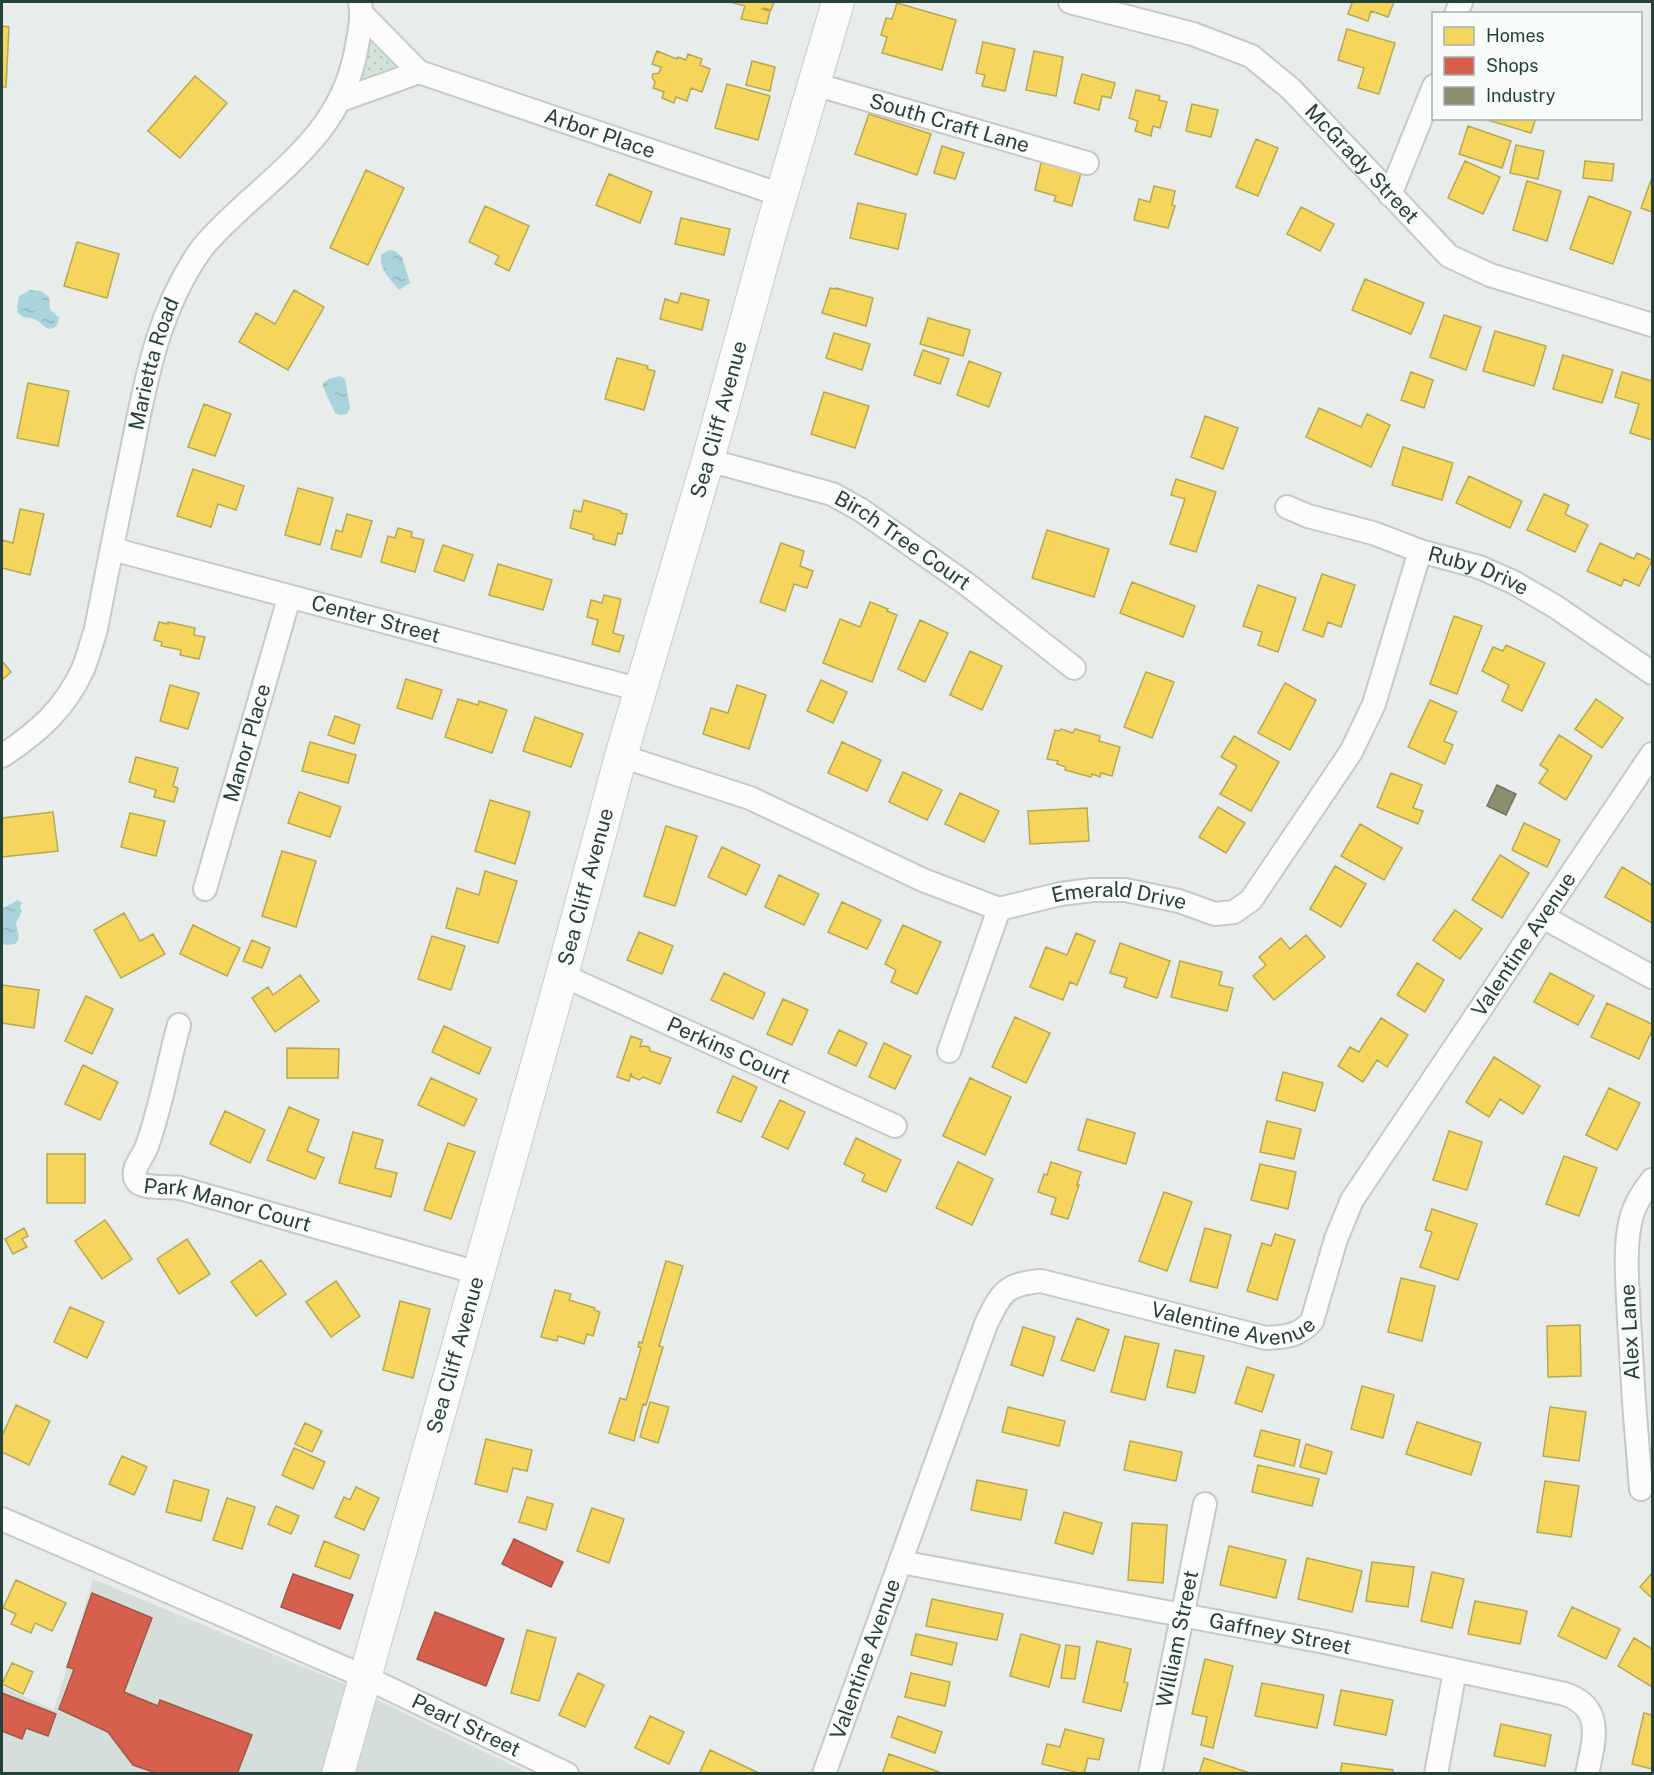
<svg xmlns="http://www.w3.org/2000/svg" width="1654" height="1775" font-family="'Public Sans',sans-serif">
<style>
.built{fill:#d6dedb}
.park{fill:url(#park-dots)}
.water{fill:url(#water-ripples)}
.homes{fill:#f6d55c;stroke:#b7a952;stroke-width:1.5}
.shops{fill:#d6604d;stroke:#a15747;stroke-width:1.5}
.industry{fill:#8c8c6e;stroke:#6d765e;stroke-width:1.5}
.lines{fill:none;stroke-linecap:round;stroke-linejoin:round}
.street-casing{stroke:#c5cac8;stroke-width:26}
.secondary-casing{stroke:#c3cbc8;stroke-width:34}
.street{stroke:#fcfcfc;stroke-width:22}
.secondary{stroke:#fcfcfc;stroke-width:32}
.labels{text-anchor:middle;stroke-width:6;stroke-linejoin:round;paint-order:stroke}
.street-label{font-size:21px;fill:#24423a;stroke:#f7fbf9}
</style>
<defs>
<pattern id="park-dots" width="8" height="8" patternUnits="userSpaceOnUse" patternTransform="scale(1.5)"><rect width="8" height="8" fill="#d1e6d8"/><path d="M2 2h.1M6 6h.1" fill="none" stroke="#b3c6ba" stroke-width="1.8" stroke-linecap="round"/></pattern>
<pattern id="water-ripples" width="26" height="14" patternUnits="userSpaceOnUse" patternTransform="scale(1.5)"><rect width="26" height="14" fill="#a9d4db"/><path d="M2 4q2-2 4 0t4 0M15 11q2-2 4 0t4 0" fill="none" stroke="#91b7bd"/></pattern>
</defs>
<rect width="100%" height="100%" fill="#e8edeb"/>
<path class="built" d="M93 1579 342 1683 528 1773 2 1774V1686L54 1710Z"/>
<path class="park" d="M370 33 399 68 356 86Z"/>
<path class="water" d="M388 250 395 251 402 257 410 283 399 290C390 279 379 270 381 255Z
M30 290 41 291 49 297 50 309 59 318C57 326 56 328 48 329L35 319 23 317 18 313 17 308 19 296Z
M340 376 345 379 350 408 347 414 341 415 335 413 323 387V383L329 379Z
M18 900 22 903 20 907 22 911 16 923C16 931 23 937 15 944L6 945 2 942V909Z"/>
<path class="homes" d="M730 2H774L771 10 763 8 762 9 770 11 767 24 741 19 745 6Z
M1349 2H1394L1388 17 1371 11 1368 21 1348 14 1352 3Z
M897 3 956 20 942 70 882 53 887 37 881 35 886 18 892 19Z
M2 26 9 27 6 87H2Z
M1347 29 1395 43 1379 94 1358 88 1364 68 1338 60Z
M983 42 1015 49 1005 91 982 86 985 75 976 73Z
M657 51 677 59 678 57 686 60 688 54 702 59 700 65 710 69 702 92 691 88 687 101 676 97 674 103 662 98 664 92 653 88 655 82 652 77 653 74 659 73 661 67 652 64Z
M1034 51 1063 57 1056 96 1026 90Z
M752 61 775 67 770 91 746 85Z
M1082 74 1115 83 1111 98 1102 96 1099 110 1074 103Z
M195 76 227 103 180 158 148 131Z
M727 84 770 96 758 140 715 128Z
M1136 90 1160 96 1159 100 1167 102 1160 128 1153 126 1151 136 1135 131 1138 121 1129 118Z
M1192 104 1218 110 1211 137 1186 131Z
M869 114 931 134 917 175 855 154Z
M1481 118H1536L1531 133Z
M1468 126 1511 141 1502 168 1459 154Z
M1256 139 1278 148 1258 196 1236 187Z
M1516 145 1544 151 1538 179 1510 173Z
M942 146 964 153 955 179 934 173Z
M1045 156 1067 162 1065 169 1081 173 1072 206 1054 201 1056 196 1035 190 1041 163H1043Z
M1465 161 1500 177 1483 214 1448 198Z
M1585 161 1614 164 1612 181 1583 178Z
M366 170 404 188 368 265 330 248Z
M609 174 652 192 640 223 596 205Z
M1651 180H1652V212L1641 208Z
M1527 181 1561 191 1547 241 1513 230Z
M1154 186 1175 191 1172 205 1175 206 1168 228 1134 220 1139 199 1150 202Z
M1589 196 1631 212 1613 264 1570 249Z
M858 203 906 214 898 249 850 238Z
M485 206 529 226 509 271 495 264 499 256 469 242Z
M1301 207 1334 224 1320 251 1287 234Z
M681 218 730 229 724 255 675 244Z
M77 242 119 254 107 298 64 286Z
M1365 279 1424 303 1411 334 1352 310Z
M830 288 836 289V288L873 298 866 326 822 313Z
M294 290 324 307 288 370 239 342 256 313 275 324Z
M681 293 709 300 702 330 660 319 665 299 678 303Z
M1444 315 1481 327 1466 370 1430 357Z
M928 318 970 330 963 356 920 344Z
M1495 331 1546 346 1534 386 1483 371Z
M834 333 870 344 862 370 826 358Z
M923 350 949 359 940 384 914 375Z
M1563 355 1613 370 1602 403 1553 389Z
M617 358 648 366 647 369 655 371 644 410 605 399Z
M969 361 1001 373 989 407 957 395Z
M1411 372 1433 380 1424 408 1401 400Z
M1622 372 1652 381V440L1630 433 1639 404 1615 397Z
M28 383 69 391 58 446 17 438Z
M824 392 869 406 855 448 811 434Z
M204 404 231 414 215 456 188 447Z
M1319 408 1361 427 1367 414 1390 425 1371 467 1306 437Z
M1205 416 1238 428 1223 469 1191 457Z
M1403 447 1453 463 1442 500 1392 485Z
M193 469 244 486 236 510 218 504 211 527 177 516Z
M1469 476 1522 501 1510 528 1456 503Z
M1176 479 1216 492 1196 552 1170 544 1185 499 1171 495Z
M298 488 333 498 320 545 285 535Z
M1544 494 1569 505 1565 514 1588 525 1575 552 1527 530Z
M584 500 621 511V513L627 514 622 534 618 533 615 545 593 539 594 535 570 528 574 510 581 512Z
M20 509 44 514 30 575 2 568V540L13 543Z
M347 514 372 521 361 557 331 549 336 530 342 532Z
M398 528 412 532 411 537 424 540 415 572 381 562 388 536 395 538Z
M1047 530 1109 549 1094 597 1032 578Z
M781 543 804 551 800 566 813 571 807 588 794 584 785 611 760 602Z
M1600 543 1634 559 1637 553 1652 560 1639 586 1624 579 1621 586 1587 571Z
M443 545 473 555 464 581 434 571Z
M498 564 552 580 543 610 489 595Z
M1322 574 1355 585 1341 627 1328 622 1323 637 1303 630Z
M1132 582 1195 606 1183 637 1120 613Z
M1258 585 1296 598 1278 652 1258 645 1262 632 1243 626Z
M604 595 621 599 613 633 624 636 619 652 592 644 598 620 587 617 591 600 602 603Z
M870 602 888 609 887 611 897 615 872 682 823 663 840 619 860 627Z
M1454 616 1482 626 1457 694 1430 684Z
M920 620 948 633 925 682 898 669Z
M159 622 168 624V622L195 628 194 635 205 637 199 659 180 655 181 650 161 646 162 642 154 640Z
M1506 645 1545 663 1522 711 1502 701 1509 685 1482 671 1493 647 1503 651Z
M970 651 1002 666 982 710 950 695Z
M2 661 11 672 2 680Z
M1146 672 1174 682 1152 738 1124 727Z
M406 679 442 690 432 719 397 708Z
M821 680 847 692 833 723 807 711Z
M1285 683 1316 700 1290 750 1258 733Z
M170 685 199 693 188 729 160 721Z
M737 685 766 695 749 749 703 734 711 708 728 713Z
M458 699 478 705 479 701 507 710 492 753 445 737Z
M1596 699 1623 718 1602 748 1575 729Z
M1430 700 1457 712 1444 741 1453 745 1445 764 1408 747Z
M335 716 360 725 354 744 328 735Z
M535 717 583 734 571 767 523 751Z
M1061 729 1073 733 1075 729 1100 736 1099 741 1120 747 1112 776 1101 773 1100 777 1092 774 1091 777 1065 770 1066 767 1057 764 1058 761 1047 759 1055 730 1060 731Z
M1559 735 1592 756 1566 800 1539 783 1548 770 1540 765Z
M1234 736 1279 762 1251 811 1220 794 1237 766 1221 757Z
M310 742 356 755 348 783 302 771Z
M842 742 881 760 867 791 828 773Z
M136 757 178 768 173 786 178 788 174 802 154 797 156 790 129 782Z
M903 772 942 790 927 820 889 802Z
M1391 773 1422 785 1413 808 1423 811 1418 824 1377 807Z
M299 792 341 807 330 837 288 823Z
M960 793 999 811 984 842 945 824Z
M490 800 530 812 515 864 475 851Z
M1218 807 1245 823 1226 853 1199 837Z
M1087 808 1089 841 1030 844 1028 811Z
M53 812 58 851 2 857V818Z
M130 813 165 821 156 856 121 847Z
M1524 823 1560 840 1547 867 1512 850Z
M1360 824 1402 848 1384 880 1341 856Z
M666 826 697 836 675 906 644 896Z
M722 847 760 865 746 895 708 877Z
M282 851 316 861 296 927 262 916Z
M1500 855 1529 873 1502 918 1472 900Z
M1335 866 1366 884 1341 927 1310 909Z
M1622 867 1652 885V923L1605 897Z
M485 871 517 881 498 943 446 928 457 888 479 895Z
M779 875 819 894 804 925 765 907Z
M842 902 881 920 867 949 828 932Z
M1455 910 1482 929 1460 959 1433 940Z
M124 913 140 941 153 934 165 954 121 978 94 930Z
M193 925 240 948 227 976 180 954Z
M903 925 941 942 917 994 891 982 896 970 885 964Z
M639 932 673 946 662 974 627 960Z
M1076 933 1095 941 1077 985 1070 982 1063 1000 1030 987 1046 947 1067 955Z
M1306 935 1325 957 1274 1000 1253 976 1266 965 1259 957 1281 938 1290 949Z
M432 936 465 946 451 990 418 979Z
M252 940 270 948 262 968 243 961Z
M1120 943 1170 961 1157 998 1124 987 1127 978 1110 973Z
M1180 961 1222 972 1219 985 1233 988 1227 1011 1171 997Z
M1417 963 1444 980 1425 1012 1397 995Z
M724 973 765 993 753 1019 711 1000Z
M1550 973 1594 996 1578 1025 1534 1002Z
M300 975 319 1001 275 1032 252 998 268 987 273 995Z
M2 985 39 990 34 1028 2 1023Z
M86 996 113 1009 92 1054 65 1041Z
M783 999 808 1010 792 1045 767 1034Z
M1607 1003 1652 1024V1030L1639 1059 1591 1037Z
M1015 1017 1050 1033 1026 1083 992 1067Z
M1381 1018 1408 1035 1387 1067 1377 1060 1363 1082 1338 1066 1350 1047 1359 1052Z
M444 1026 491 1048 479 1074 432 1052Z
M839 1030 867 1043 856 1066 828 1053Z
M631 1036 642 1040 640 1047 644 1046 649 1047 650 1051 671 1058 660 1084 643 1077 639 1080 632 1077 631 1073 629 1081 617 1077Z
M884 1043 911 1056 895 1089 869 1077Z
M287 1048 339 1049 338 1078H287Z
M1494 1057 1540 1086 1523 1114 1500 1099 1489 1117 1466 1102Z
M83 1065 118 1082 100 1120 65 1104Z
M1283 1072 1323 1083 1315 1111 1276 1100Z
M733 1076 757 1087 741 1122 717 1112Z
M431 1078 477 1099 464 1126 418 1105Z
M970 1078 1011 1097 985 1155 943 1136Z
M1609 1088 1640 1103 1617 1150 1586 1135Z
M780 1100 805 1112 788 1149 762 1137Z
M289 1107 319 1120 307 1151 324 1158 315 1179 267 1160Z
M225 1111 265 1130 250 1163 210 1144Z
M1087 1119 1135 1133 1126 1164 1078 1150Z
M1267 1121 1301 1129 1294 1159 1260 1152Z
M1449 1131 1482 1142 1467 1190 1433 1180Z
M353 1132 383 1140 375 1168 397 1173 391 1197 339 1183Z
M856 1138 901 1160 886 1192 862 1181 865 1174 844 1164Z
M448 1143 475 1152 451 1219 424 1210Z
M47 1154H85V1203H47Z
M1564 1156 1597 1168 1579 1216 1546 1204Z
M958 1162 993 1179 972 1225 936 1208Z
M1051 1162 1081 1172 1077 1185H1079L1068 1219 1051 1214 1056 1198 1038 1192 1044 1174 1047 1175Z
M1260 1164 1296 1172 1288 1209 1251 1200Z
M1164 1192 1192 1202 1167 1271 1139 1261Z
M1432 1209 1477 1224 1458 1280 1420 1267 1432 1232 1425 1230Z
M105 1220 132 1259 102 1279 75 1241Z
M24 1228 28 1236 22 1239 27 1247 13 1254 5 1239Z
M1205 1228 1231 1235 1217 1288 1190 1281Z
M1275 1234 1295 1240 1277 1300 1247 1291 1262 1243 1271 1246Z
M187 1239 210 1274 179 1294 157 1259Z
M261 1260 286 1294 256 1316 231 1282Z
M666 1261 683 1266 659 1346 663 1347 646 1405 643 1404 634 1441 609 1433 620 1398 626 1400 641 1348 638 1347 639 1342 642 1343Z
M1401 1278 1435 1286 1422 1341 1388 1332Z
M336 1281 360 1316 331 1337 306 1302Z
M555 1290 571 1294 569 1300 595 1308 594 1310 600 1312 593 1336 587 1334 584 1344 558 1336 557 1341 541 1337Z
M400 1301 430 1309 413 1378 383 1370Z
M70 1307 104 1322 87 1358 54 1342Z
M1077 1318 1109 1330 1094 1371 1061 1360Z
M1580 1325 1581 1376 1548 1377 1547 1326Z
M1023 1327 1055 1337 1043 1376 1011 1365Z
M1125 1336 1159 1344 1145 1400 1111 1392Z
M1175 1350 1204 1356 1195 1393 1167 1387Z
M1247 1367 1274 1375 1262 1412 1235 1403Z
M1362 1386 1394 1395 1383 1438 1351 1429Z
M650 1402 669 1407 658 1443 640 1437Z
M16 1405 50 1421 29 1465 2 1452V1436Z
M1008 1407 1065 1421 1059 1446 1002 1432Z
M1550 1407 1586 1412 1579 1461 1543 1456Z
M1417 1422 1481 1443 1471 1475 1406 1454Z
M305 1423 322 1431 312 1452 295 1444Z
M1261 1430 1300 1440 1294 1466 1254 1456Z
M486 1439 532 1450 527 1471 513 1468 507 1492 475 1484Z
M1130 1441 1182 1452 1176 1481 1124 1470Z
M1306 1444 1332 1452 1326 1474 1300 1467Z
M294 1448 325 1462 313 1489 282 1475Z
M122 1456 147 1467 134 1495 109 1484Z
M1258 1465 1319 1479 1312 1506 1252 1492Z
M174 1480 209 1490 201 1521 166 1512Z
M977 1480 1027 1490 1021 1520 971 1510Z
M1545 1481 1579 1486 1571 1537 1537 1532Z
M356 1487 379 1498 364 1530 335 1517 344 1497 350 1500Z
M527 1497 553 1504 546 1530 519 1522Z
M227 1498 255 1507 242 1549 213 1540Z
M276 1506 299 1516 291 1534 268 1524Z
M592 1508 624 1519 609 1563 577 1551Z
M1064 1512 1102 1523 1093 1554 1055 1543Z
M1132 1523 1167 1525 1163 1583 1128 1580Z
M324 1541 359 1555 350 1579 315 1566Z
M1229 1546 1286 1560 1276 1598 1220 1585Z
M1307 1558 1362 1571 1352 1612 1298 1599Z
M1372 1562 1414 1567 1408 1607 1366 1601Z
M1432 1572 1464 1579 1452 1628 1421 1621Z
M1652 1573V1598L1640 1587Z
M16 1580 66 1603 52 1631 35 1623 31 1633 11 1624 16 1614 3 1608Z
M932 1599 1003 1614 997 1640 926 1626Z
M1475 1601 1527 1611 1520 1644 1468 1634Z
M1572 1607 1620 1629 1606 1659 1558 1636Z
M527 1630 556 1638 539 1701 511 1693Z
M916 1634 957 1643 952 1665 911 1655Z
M1021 1634 1060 1645 1049 1687 1010 1676Z
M1634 1638 1652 1649V1687L1618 1666Z
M1097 1641 1131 1649 1124 1682 1128 1683 1121 1711 1083 1702Z
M1066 1645 1080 1647 1075 1679 1061 1678Z
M1205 1659 1233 1666 1213 1748 1201 1745 1207 1717 1192 1714Z
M12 1663 33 1672 23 1694 2 1684Z
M578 1673 604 1685 585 1727 559 1715Z
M911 1673 950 1682 945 1706 905 1697Z
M1262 1683 1324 1695 1317 1728 1255 1716Z
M1341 1690 1393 1700 1386 1735 1334 1725Z
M1644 1713 1652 1715V1769L1632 1764Z
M650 1716 684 1732 669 1764 635 1748Z
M898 1716 942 1732 935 1753 891 1737Z
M1501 1724 1551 1735 1545 1766 1494 1756Z
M1065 1729 1104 1739 1099 1760 1088 1758 1084 1774 1042 1764 1047 1744 1060 1747Z
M710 1750 761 1774H699Z
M889 1754 939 1772 938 1774H882Z
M1204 1758 1250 1773V1774H1199Z
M1342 1763 1393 1770 1392 1774H1340Z"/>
<path class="shops" d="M514 1539 563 1562 551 1587 502 1564Z
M293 1574 353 1595 340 1629 281 1607Z
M92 1593 152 1618 124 1692 158 1706 160 1700 252 1735 237 1774H159L133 1765 108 1732 59 1709 74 1669 67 1667Z
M435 1612 504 1639 486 1686 417 1659Z
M2 1693 56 1714 48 1736 26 1728 22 1739 2 1731Z"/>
<path class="industry" d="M1497 785 1516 794 1506 815 1487 806Z"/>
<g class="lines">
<defs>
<g id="street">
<path id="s1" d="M1070 2 1193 34 1251 56 1291 89 1449 256 1490 275 1652 325"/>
<path d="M1456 14 1461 2"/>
<path d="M363 15 419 72"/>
<path id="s2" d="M814 84 1087 163"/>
<path id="s3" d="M341 100 419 72 781 195"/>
<path d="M1390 195 1434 86"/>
<path id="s4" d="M708 460 832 494 861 510 968 585 1074 668"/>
<path id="s5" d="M1287 507 1308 516 1373 533 1420 551 1479 567 1513 582 1556 607 1652 673"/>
<path id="s6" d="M112 549 641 690"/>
<path id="s7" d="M2 756C37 733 65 709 83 669 88 656 92 642 96 629 107 572 118 516 130 460 145 385 156 314 200 251 213 233 232 217 248 202 298 157 343 120 356 51 359 34 363 18 360 2"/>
<path id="s8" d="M621 756 750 798 923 880 999 909 1060 894 1092 890H1125L1179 901 1215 914 1234 912 1251 900 1351 752 1374 704 1420 551"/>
<path id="s9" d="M205 889 289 598"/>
<path d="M1543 917 1652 977"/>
<path id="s10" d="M562 975 895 1126"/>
<path id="s11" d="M179 1025C168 1064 161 1107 147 1146 144 1156 130 1169 136 1180 141 1190 169 1186 180 1188L478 1273"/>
<path d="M949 1051 999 909"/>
<path d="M1641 1489C1636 1433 1632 1377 1629 1320 1628 1288 1623 1246 1632 1215 1636 1202 1644 1190 1652 1180"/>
<path id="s12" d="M2 1519 365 1677 567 1774"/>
<path id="s13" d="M901 1562 1325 1642 1565 1694C1605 1708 1594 1740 1587 1774"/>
<path id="s14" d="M824 1774 986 1324C1001 1293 1005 1284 1041 1281L1266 1338C1286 1337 1299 1336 1312 1321L1336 1239 1352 1200 1652 754"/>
<path id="s15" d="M1150 1774 1205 1504"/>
<path d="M1436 1774 1455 1671"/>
</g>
<g id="secondary">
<path id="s16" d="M338 1774 562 975 621 756 708 460 770 234 838 2"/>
</g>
</defs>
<use href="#street" class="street-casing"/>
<use href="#secondary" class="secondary-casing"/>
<use href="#street" class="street"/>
<use href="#secondary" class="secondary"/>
</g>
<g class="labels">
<g class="street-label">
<text dy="7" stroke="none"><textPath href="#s2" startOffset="141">South Craft Lane</textPath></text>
<text dy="7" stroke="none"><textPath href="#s3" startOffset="274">Arbor Place</textPath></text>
<text dy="7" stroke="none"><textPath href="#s1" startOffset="344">McGrady Street</textPath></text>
<text dy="7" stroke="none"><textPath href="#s7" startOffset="434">Marietta Road</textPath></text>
<text dy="7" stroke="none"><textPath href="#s16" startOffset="1407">Sea Cliff Avenue</textPath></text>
<text dy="7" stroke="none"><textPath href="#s4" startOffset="213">Birch Tree Court</textPath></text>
<text dy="7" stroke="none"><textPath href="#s5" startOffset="202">Ruby Drive</textPath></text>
<text dy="7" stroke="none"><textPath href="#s6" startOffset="273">Center Street</textPath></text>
<text dy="7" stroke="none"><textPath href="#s9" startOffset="152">Manor Place</textPath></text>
<text dy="7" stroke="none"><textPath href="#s16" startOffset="921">Sea Cliff Avenue</textPath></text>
<text dy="7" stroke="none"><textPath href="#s8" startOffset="531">Emerald Drive</textPath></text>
<text dy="7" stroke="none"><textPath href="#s14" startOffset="1272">Valentine Avenue</textPath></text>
<text dy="7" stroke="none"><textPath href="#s10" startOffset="183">Perkins Court</textPath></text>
<text dy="7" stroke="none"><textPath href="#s11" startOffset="258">Park Manor Court</textPath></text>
<text dy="7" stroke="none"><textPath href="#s14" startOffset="752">Valentine Avenue</textPath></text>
<text transform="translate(1630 1332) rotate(-93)" y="7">Alex Lane</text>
<text dy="7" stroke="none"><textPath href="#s16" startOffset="435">Sea Cliff Avenue</textPath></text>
<text dy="7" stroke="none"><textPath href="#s13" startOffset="386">Gaffney Street</textPath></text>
<text dy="7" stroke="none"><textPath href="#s15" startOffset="138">William Street</textPath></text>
<text dy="7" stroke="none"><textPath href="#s14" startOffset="122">Valentine Avenue</textPath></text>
<text dy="7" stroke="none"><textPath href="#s12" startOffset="508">Pearl Street</textPath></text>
</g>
</g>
<rect width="1654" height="1775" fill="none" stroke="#24423a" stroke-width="6"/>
<rect x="1432" y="12" width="210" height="108" fill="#f7fbf9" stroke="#a3b1ad" stroke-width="1.5"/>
<rect x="1444" y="27" width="30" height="18" fill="#f6d55c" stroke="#a3b1ad" stroke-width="1.5"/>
<text x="1486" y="42" font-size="18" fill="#24423a">Homes</text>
<rect x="1444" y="57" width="30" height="18" fill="#d6604d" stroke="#a3b1ad" stroke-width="1.5"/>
<text x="1486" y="72" font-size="18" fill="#24423a">Shops</text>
<rect x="1444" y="87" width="30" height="18" fill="#8c8c6e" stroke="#a3b1ad" stroke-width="1.5"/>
<text x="1486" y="102" font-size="18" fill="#24423a">Industry</text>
</svg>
